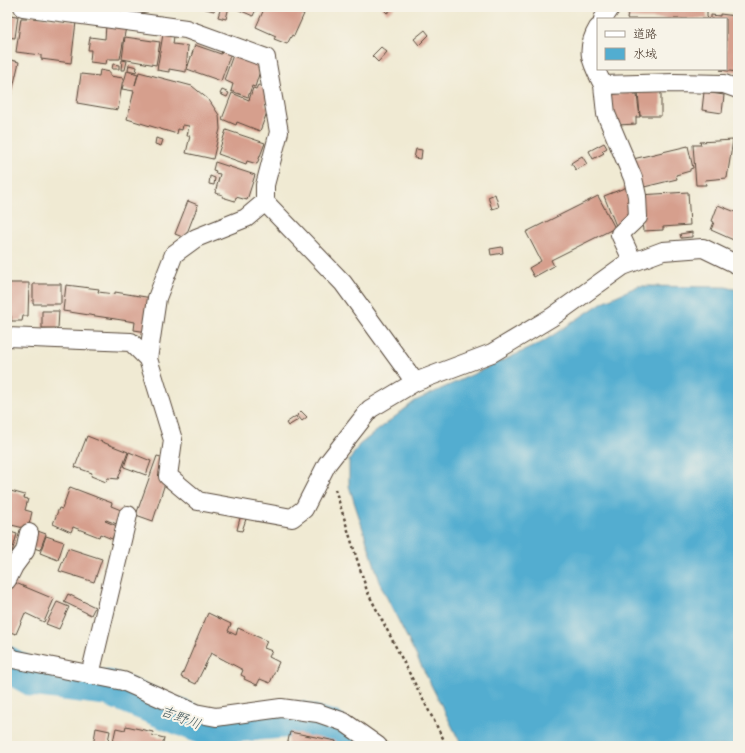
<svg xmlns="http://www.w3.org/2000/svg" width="745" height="753" font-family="'Balsamiq Sans','Klee One',sans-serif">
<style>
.water{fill:#52add0;stroke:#466c77}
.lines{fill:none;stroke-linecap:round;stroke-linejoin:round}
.river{stroke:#52add0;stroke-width:36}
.building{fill:#d69f8d}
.minor-casing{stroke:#564739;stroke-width:20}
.path{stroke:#564739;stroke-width:2.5;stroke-dasharray:3 3;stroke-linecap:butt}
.minor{stroke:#fff;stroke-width:18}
.labels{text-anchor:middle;stroke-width:4;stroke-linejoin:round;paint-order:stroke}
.water-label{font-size:14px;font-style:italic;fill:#43585c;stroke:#f7f3e8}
</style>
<rect width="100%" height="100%" fill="#f7f3e8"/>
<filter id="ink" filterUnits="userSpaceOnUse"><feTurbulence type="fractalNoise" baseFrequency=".025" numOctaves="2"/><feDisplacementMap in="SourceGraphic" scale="8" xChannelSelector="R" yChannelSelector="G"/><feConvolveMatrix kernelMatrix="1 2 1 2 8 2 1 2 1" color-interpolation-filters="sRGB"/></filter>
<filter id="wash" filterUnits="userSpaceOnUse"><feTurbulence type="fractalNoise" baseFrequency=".012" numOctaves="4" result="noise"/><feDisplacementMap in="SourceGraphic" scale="16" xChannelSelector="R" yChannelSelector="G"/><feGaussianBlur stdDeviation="0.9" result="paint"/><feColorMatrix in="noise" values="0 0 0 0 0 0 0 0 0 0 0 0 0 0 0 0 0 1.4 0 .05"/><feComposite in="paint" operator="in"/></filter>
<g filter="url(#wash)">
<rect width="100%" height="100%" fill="#f0ead3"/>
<path class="water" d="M638 286 726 287 738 290V746H462L382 588 349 486V461L359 445 415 401 541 343 603 302Z"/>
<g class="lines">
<path class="river" d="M7 664 34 679 109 688 204 727 300 719 330 728 356 746"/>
</g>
<g id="blocks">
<path class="building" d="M198 7H215L214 11Z
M221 7H229L226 19 218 17Z
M238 7H257L253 16 237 9Z
M265 7H296L300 9 299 12 304 14 294 36 292 35 287 44 274 39 276 36 256 27Z
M381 7H395L387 13Z
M629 7H697V10H707V17L709 19H627Z
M720 14 736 16 735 19H738V72L720 70 726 69V19H711V15L720 16Z
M7 15 18 16 15 38 7 37Z
M31 15 76 22 71 63 41 59V55L16 52 21 18H31Z
M106 25 126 27 120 59H107L106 64 90 62 91 50H88L90 37 105 39Z
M425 30 429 35 419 45 414 39Z
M163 34 174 36 173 44 188 46 186 72 169 69V72L157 70Z
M125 37 160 42 156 65 122 59Z
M195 45 221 54 222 51 231 53 221 81 187 69Z
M381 47 387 52 378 62 372 56Z
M233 55 259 64 258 66 261 68 255 87 252 86 248 97 231 91 233 84 224 80Z
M7 59 19 62 9 105 7 104Z
M122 60 127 61 125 70H121Z
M113 64 119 65V69H112Z
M129 65 137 67 136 72 128 70Z
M100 70 110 72V76L123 78 118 110 77 103 81 74 99 76Z
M127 71 138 74 135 85 139 72 192 86 209 100 219 115 220 129 213 159 186 153 190 136H187L189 126 183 125 182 130 178 129 177 134 127 119 134 91 122 89Z
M258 85 265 88 268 98 265 106 269 107 260 131 237 122 236 125 222 119 232 93 249 100 253 88 256 89Z
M222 90 229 93 227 97 220 94Z
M661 91V116H640L638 92Z
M633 92 634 95H637L640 117H636V124L618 125 606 95Z
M704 92 724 95 722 113 702 110Z
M226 130 265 143 257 164 247 161 246 164 218 154Z
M156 138 163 140 161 146 155 144Z
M733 140 727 178 705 180 706 185H696L693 145H701L700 142Z
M604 143 607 148 602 151 604 153 593 159 589 151Z
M688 146 693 168 690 169V171L676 175 677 179 640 188 633 159Z
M738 147V158L734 156Z
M416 149 422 150 421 159 414 158Z
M582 156 587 164 576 170 571 163Z
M215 162 255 175 247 200 236 197 235 201 222 197 223 195 215 193 220 174 215 173 216 171 213 170Z
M210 176 215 178 214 185 209 184Z
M627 187 630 216 616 226 604 196Z
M688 192 690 225 663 227V230L643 231 640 195Z
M495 194 499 207 492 209 488 197Z
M598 196 615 228 551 260 554 266 534 277 529 268 541 261 526 232Z
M188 201 198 205 185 238 175 234Z
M718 205 738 213V242L711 230 714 222 712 221Z
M692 232V237L681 238 680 234Z
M502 247 503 253 491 255 490 249Z
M7 283H29L28 316H23L22 321H11V316H7Z
M33 284H61V304H33Z
M66 285 99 289 98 292 115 294V292L152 298 148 332 134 330 135 322 63 311Z
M42 311H59L58 328H42Z
M301 411 307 417 302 421 297 415Z
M296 416 298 420 288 426 286 423Z
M87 436 128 452 118 479 108 478 106 482 91 476 92 473 75 467Z
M129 452 151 461 146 475 124 467Z
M157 456 165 458 167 477 153 521 136 515Z
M70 487 112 503 111 506 121 510 117 524 106 520 105 521 117 526 112 539 100 534 99 537 73 527 71 532 53 524 59 508 62 509Z
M7 490 25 495 24 498 28 499 25 510 32 512 28 529 7 524Z
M241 514 247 516 242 531 237 530Z
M32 529 46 534 40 550 31 547Z
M7 531 17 534 10 559 7 558Z
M46 536 64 542 58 560 40 553Z
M68 548 102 559 94 582 59 571Z
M11 581 54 599 44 622 25 613 16 634 7 631V591Z
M68 594 95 607 91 615 64 602Z
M57 602 69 607 59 629 46 624Z
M208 613 231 624 228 631 236 635 238 628 267 641 264 648 272 651 269 657 279 662 270 683 260 679 257 685 244 679 245 677 241 675 243 670 211 653 196 684 181 677Z
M126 726 153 732 152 735 164 738 162 746H112L116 728 125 730Z
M96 728 110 731 107 746H93Z
M290 732 336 741 335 746H287Z"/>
</g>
</g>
<g filter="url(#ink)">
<use href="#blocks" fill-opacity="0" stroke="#564739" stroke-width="1"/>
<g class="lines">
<defs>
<path id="minor" d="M23 7 186 29 266 58 279 132 265 185V202L343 283 415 382
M603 19 611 7
M598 28C584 51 592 63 603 85L674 83 724 84 738 89
M603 85 606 114 633 178 637 196 638 217 620 234 633 262
M265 202 246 218 196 238 174 254 157 298 148 359 173 440 168 476 198 501 292 518 304 509 327 464 370 409 415 382 492 353 552 317 623 266 663 251 703 248 738 265
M7 337 131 342 148 359
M7 580 14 566 25 551 29 533
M7 654 13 659 123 681 195 713 216 717 281 708 318 713 344 722 378 746
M90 675 128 515"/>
</defs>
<use href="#minor" class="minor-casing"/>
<path class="path" d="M335 489 367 591 447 746"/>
<use href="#minor" class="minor"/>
</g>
</g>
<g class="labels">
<g class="water-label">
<text transform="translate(181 717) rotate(21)" y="5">吉野川</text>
</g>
</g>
<rect width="745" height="753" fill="none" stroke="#f7f3e8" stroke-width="24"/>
<rect x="597" y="18" width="130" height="52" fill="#f7f3e8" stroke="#aca397"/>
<rect x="605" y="31" width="20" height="6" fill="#ffffff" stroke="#aca397"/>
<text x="633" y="38" font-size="12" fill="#3b2a1e">道路</text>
<rect x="605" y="48" width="20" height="12" fill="#52add0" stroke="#aca397"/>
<text x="633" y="58" font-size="12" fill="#3b2a1e">水域</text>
</svg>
